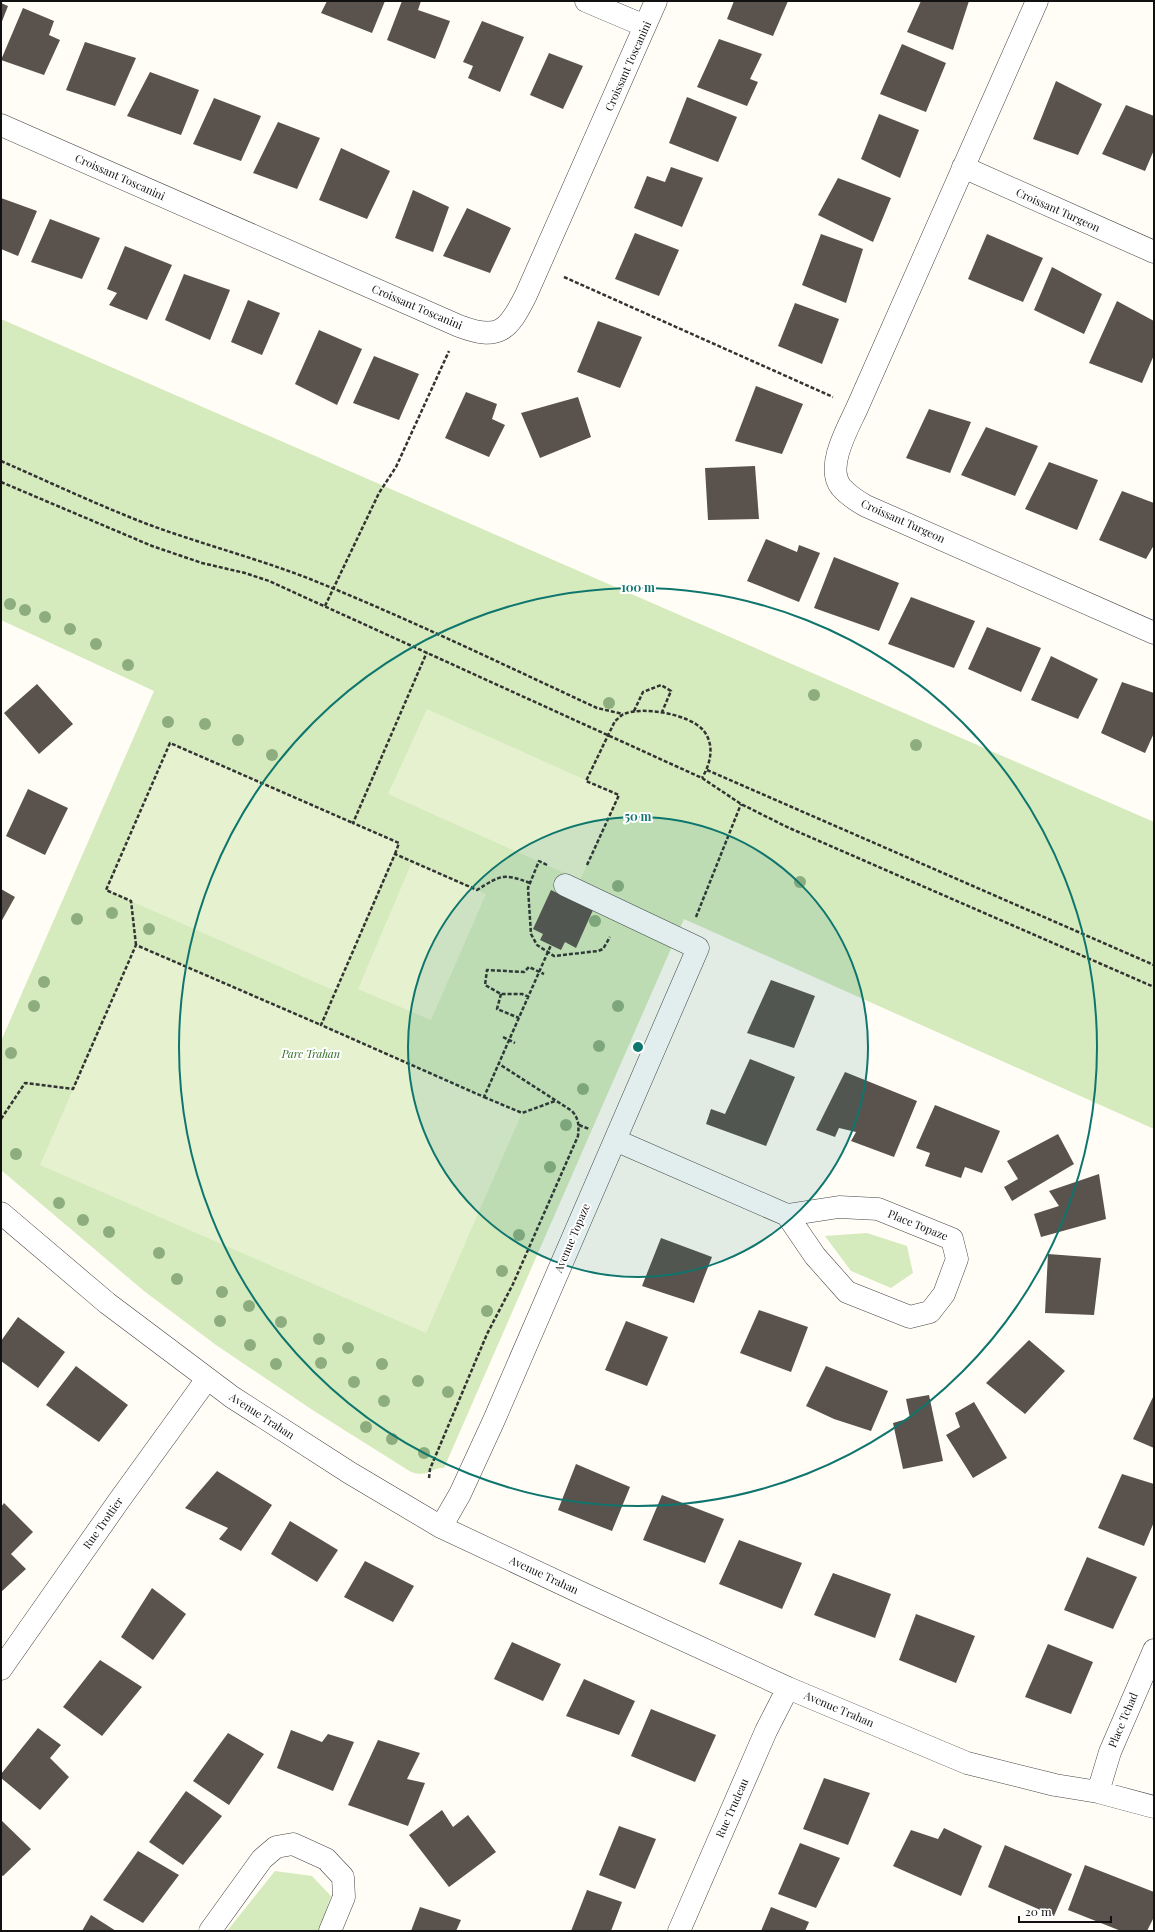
<svg xmlns="http://www.w3.org/2000/svg" width="1155" height="1932" font-family="'Playfair Display',serif">
<style>
.green{fill:#d5ebbd}
.pitch{fill:#e6f2cf}
.building{fill:#5a524d}
.lines{fill:none;stroke-linecap:round;stroke-linejoin:round}
.minor-casing{stroke:#444;stroke-width:23}
.path{stroke:#333;stroke-width:2.5;stroke-dasharray:4 2;stroke-linecap:butt}
.minor{stroke:#fff;stroke-width:22}
.tree{fill:#8dad7f}
.ring{fill:none;stroke:#0f766e;stroke-width:2}
.labels{text-anchor:middle;stroke-width:4;stroke-linejoin:round;paint-order:stroke}
.street-label{font-size:11px;fill:#111;stroke:#fff}
.park-label{font-size:11px;font-style:italic;fill:#2f6b1f;stroke:#fff}
.centre{fill:#0f766e;stroke:#fff;stroke-width:2}
.ring-label{font-size:12px;text-anchor:middle;font-weight:bold;fill:#0f766e;stroke:#fff;stroke-width:4;stroke-linejoin:round;paint-order:stroke}
</style>
<rect width="100%" height="100%" fill="#fffdf5"/>
<path class="green" d="M1 319 1154 822V1129L684 919 444 1468C430 1467 429 1478 411 1472L314 1411 216 1345 144 1291 1 1170V1041L154 691 1 620Z
M867 1233 907 1246 913 1273 891 1288 851 1271 825 1236Z
M275 1871 312 1876 331 1896 319 1931H227Z"/>
<path class="pitch" d="M427 709 619 795 580 880 388 794Z
M170 743 399 843 335 991 106 890Z
M412 862 486 894 431 1020 358 989Z
M136 945 522 1113 426 1333 40 1165Z"/>
<path class="building" d="M327 1H385L372 33 321 13Z
M402 1H421L418 10 450 21 435 59 387 40Z
M734 1H788L773 36 727 19Z
M921 1H969L953 50 907 32Z
M1 3 8 6 1 24Z
M23 8 54 21 49 35 60 40 44 75 1 60Z
M482 21 524 37 500 92 468 78 473 66 463 62Z
M719 39 762 54 750 79 758 82 747 106 697 87Z
M85 42 136 58 115 106 66 90Z
M902 44 946 63 926 112 880 94Z
M549 53 583 66 563 109 530 95Z
M150 72 199 90 181 135 127 116Z
M1056 81 1102 104 1078 155 1033 139Z
M687 97 737 117 718 162 669 143Z
M214 98 261 116 241 161 193 144Z
M1126 105 1154 116V150L1145 171 1102 154Z
M879 114 919 130 900 178 861 159Z
M278 122 320 138 297 189 253 173Z
M341 148 390 171 367 219 319 200Z
M671 167 703 178 682 227 634 208 647 176 665 182Z
M838 178 891 198 873 242 818 215Z
M413 190 449 207 433 252 395 238Z
M1 198 37 211 18 256 1 249Z
M467 208 511 228 490 273 443 256Z
M50 219 100 238 82 279 31 262Z
M635 233 679 250 659 296 615 279Z
M821 234 863 249 846 303 802 285Z
M987 234 1043 258 1023 302 968 279Z
M125 246 172 265 147 320 109 305 117 293 107 289Z
M1052 267 1102 294 1084 334 1034 310Z
M184 274 230 290 210 340 165 320Z
M248 300 280 313 262 355 231 342Z
M1117 301 1154 321V355L1142 383 1089 363Z
M795 303 839 319 822 364 778 346Z
M598 321 642 337 620 388 577 372Z
M319 330 362 349 337 405 295 384Z
M374 356 419 374 399 420 353 403Z
M756 386 803 404 782 454 735 441Z
M466 392 497 404 492 419 505 425 489 457 445 438Z
M578 397 591 437 540 458 521 413Z
M929 409 971 422 950 473 906 458Z
M986 427 1038 446 1015 496 961 475Z
M1049 462 1098 480 1077 530 1025 509Z
M755 466 759 519 708 520 705 468Z
M1122 491 1154 503V545L1146 559 1099 540Z
M766 539 797 552 799 545 820 553 799 602 747 581Z
M834 557 899 583 879 631 814 608Z
M911 597 975 621 954 668 888 644Z
M987 627 1041 648 1021 692 968 669Z
M1051 656 1098 679 1078 719 1031 700Z
M1122 682 1154 693V733L1145 753 1101 733Z
M37 684 73 724 39 754 4 713Z
M28 789 68 808 45 855 6 836Z
M1 889 15 897 1 922Z
M551 890 593 910 576 948 565 942 561 950 540 940 543 934 533 929Z
M771 980 815 996 794 1048 747 1033Z
M750 1059 795 1077 766 1146 706 1124 711 1109 725 1114Z
M845 1072 917 1101 894 1157 851 1141 856 1132 839 1128 835 1137 816 1130Z
M935 1105 1000 1131 982 1173 965 1167 961 1178 925 1166 930 1153 916 1148Z
M1058 1134 1074 1164 1012 1201 1004 1187 1018 1179 1007 1161Z
M1099 1174 1106 1219 1041 1237 1034 1214 1059 1206 1049 1191Z
M661 1238 712 1257 694 1303 642 1286Z
M1048 1254 1101 1258 1094 1315 1045 1313Z
M759 1310 808 1327 791 1372 740 1353Z
M18 1317 65 1352 38 1388 1 1361V1341Z
M626 1321 668 1337 647 1386 605 1370Z
M1029 1340 1065 1371 1025 1414 986 1383Z
M76 1366 128 1405 99 1442 46 1405Z
M826 1366 888 1391 871 1431 834 1419 806 1406Z
M929 1395 943 1461 903 1469 893 1423 910 1418 906 1399Z
M1154 1395V1448L1133 1439Z
M974 1402 1007 1458 973 1478 946 1435 960 1427 955 1413Z
M576 1464 630 1487 612 1531 558 1510Z
M217 1471 272 1505 241 1551 219 1539 228 1528 185 1508Z
M1122 1474 1154 1484V1522L1144 1546 1098 1528Z
M662 1495 724 1519 705 1563 643 1540Z
M4 1503 33 1532 11 1554 26 1569 1 1592V1507Z
M290 1521 338 1550 317 1582 271 1554Z
M739 1540 802 1563 782 1609 719 1584Z
M1087 1557 1137 1577 1113 1629 1064 1610Z
M365 1561 414 1586 393 1622 344 1597Z
M833 1573 891 1594 875 1638 814 1615Z
M152 1588 186 1614 153 1660 121 1637Z
M916 1614 975 1636 956 1683 899 1660Z
M512 1642 561 1664 543 1701 494 1679Z
M1048 1644 1093 1662 1071 1714 1025 1697Z
M100 1660 142 1687 102 1736 63 1707Z
M584 1679 635 1701 619 1735 566 1716Z
M651 1709 716 1735 695 1782 631 1756Z
M38 1728 61 1745 50 1758 69 1777 40 1810 1 1778V1774Z
M291 1730 322 1742 328 1734 354 1742 333 1791 277 1768Z
M228 1733 264 1754 229 1805 193 1781Z
M378 1740 420 1753 407 1779 425 1783 408 1826 348 1805Z
M824 1778 870 1793 848 1845 803 1829Z
M186 1791 222 1816 183 1865 149 1842Z
M442 1810 453 1827 468 1815 496 1852 449 1887 409 1835Z
M1 1820 31 1849 3 1876 1 1875Z
M619 1826 656 1839 635 1889 599 1875Z
M944 1828 982 1846 961 1896 893 1866 911 1830 938 1839Z
M800 1843 840 1858 816 1908 778 1894Z
M1005 1845 1072 1874 1054 1916 988 1887Z
M138 1851 179 1875 143 1923 103 1900Z
M1085 1865 1154 1892V1917L1147 1931H1121L1068 1910Z
M587 1890 622 1902 611 1931H571Z
M420 1907 461 1920 456 1931H411Z
M771 1907 809 1922 805 1931H761Z
M91 1915 116 1931H82Z"/>
<g class="lines">
<defs>
<path id="minor" d="M586 1 645 26
M1037 1 857 408C848 428 825 467 841 487 848 495 857 501 866 506L1154 633
M1 125 459 326C499 341 508 331 526 295L656 1
M963 167 1154 252
M615 1140 787 1215 815 1256 847 1292 910 1317 930 1312 944 1294 957 1259 952 1239 878 1209 839 1207 787 1215
M1 1213 107 1303 232 1397 350 1473 441 1527 588 1596 788 1688 967 1763 1055 1785 1098 1792 1154 1807
M441 1527 460 1494 494 1420 698 948 565 885
M1 1669 118 1502 207 1379
M1098 1792 1110 1752 1154 1650
M210 1931 262 1859 276 1847 293 1844 326 1859 343 1877 344 1897 330 1931
M679 1931 766 1731 788 1688"/>
</defs>
<use href="#minor" class="minor-casing"/>
<path class="path" d="M564 277 833 397
M1 461C49 482 98 505 147 524 201 544 256 558 310 579 407 618 502 664 597 708L623 714
M1 482 152 546 202 563 245 573 269 581 702 778 741 804 787 827 1154 987
M325 606 379 493 396 467 449 351
M634 711 643 692 661 685 671 691 662 712
M707 770 1154 965
M395 854 399 843 353 823 427 652
M547 865 539 861 528 888 531 934 537 945 554 956 598 951 603 949 610 937
M587 865 619 795 586 781 615 721C618 719 621 715 624 714 643 706 689 714 703 730 715 744 711 763 702 778
M530 883C503 873 501 875 477 890L395 854 321 1025 484 1097 551 945
M696 917 741 804
M136 945 131 901 106 890 170 743 353 823
M501 994 497 1009 519 1018
M529 997 522 994H501L485 985 487 970 524 972 529 967 544 974
M503 1037 515 1043
M484 1097 522 1113 555 1101
M1 1119 25 1083 73 1089 136 945 321 1025
M579 1125 589 1129
M429 1478 430 1469 487 1334 513 1284 578 1136C579 1125 579 1119 572 1111L499 1064"/>
<use href="#minor" class="minor"/>
</g>
<g class="tree">
<circle cx="10" cy="604" r="6"/>
<circle cx="25" cy="610" r="6"/>
<circle cx="45" cy="617" r="6"/>
<circle cx="70" cy="629" r="6"/>
<circle cx="96" cy="644" r="6"/>
<circle cx="128" cy="665" r="6"/>
<circle cx="814" cy="695" r="6"/>
<circle cx="609" cy="703" r="6"/>
<circle cx="168" cy="722" r="6"/>
<circle cx="205" cy="724" r="6"/>
<circle cx="238" cy="740" r="6"/>
<circle cx="916" cy="745" r="6"/>
<circle cx="272" cy="755" r="6"/>
<circle cx="800" cy="882" r="6"/>
<circle cx="618" cy="886" r="6"/>
<circle cx="112" cy="913" r="6"/>
<circle cx="77" cy="919" r="6"/>
<circle cx="595" cy="921" r="6"/>
<circle cx="149" cy="929" r="6"/>
<circle cx="44" cy="982" r="6"/>
<circle cx="34" cy="1006" r="6"/>
<circle cx="618" cy="1006" r="6"/>
<circle cx="599" cy="1046" r="6"/>
<circle cx="11" cy="1053" r="6"/>
<circle cx="583" cy="1089" r="6"/>
<circle cx="566" cy="1125" r="6"/>
<circle cx="16" cy="1154" r="6"/>
<circle cx="550" cy="1167" r="6"/>
<circle cx="59" cy="1203" r="6"/>
<circle cx="83" cy="1220" r="6"/>
<circle cx="109" cy="1232" r="6"/>
<circle cx="519" cy="1235" r="6"/>
<circle cx="159" cy="1253" r="6"/>
<circle cx="502" cy="1271" r="6"/>
<circle cx="177" cy="1279" r="6"/>
<circle cx="222" cy="1292" r="6"/>
<circle cx="249" cy="1306" r="6"/>
<circle cx="487" cy="1311" r="6"/>
<circle cx="220" cy="1321" r="6"/>
<circle cx="281" cy="1322" r="6"/>
<circle cx="319" cy="1339" r="6"/>
<circle cx="250" cy="1345" r="6"/>
<circle cx="348" cy="1348" r="6"/>
<circle cx="321" cy="1363" r="6"/>
<circle cx="276" cy="1364" r="6"/>
<circle cx="382" cy="1364" r="6"/>
<circle cx="418" cy="1381" r="6"/>
<circle cx="354" cy="1382" r="6"/>
<circle cx="448" cy="1392" r="6"/>
<circle cx="384" cy="1401" r="6"/>
<circle cx="366" cy="1427" r="6"/>
<circle cx="392" cy="1439" r="6"/>
<circle cx="424" cy="1453" r="6"/>
</g>
<circle cx="638" cy="1047" r="230" fill="#0f766e" fill-opacity=".12"/>
<g class="ring">
<circle cx="638" cy="1047" r="230"/>
<circle cx="638" cy="1047" r="459"/>
</g>
<g class="labels">
<g class="street-label">
<text transform="translate(628 66) rotate(-66)" y="4">Croissant Toscanini</text>
<text transform="translate(120 177) rotate(24)" y="4">Croissant Toscanini</text>
<text transform="translate(1058 210) rotate(24)" y="4">Croissant Turgeon</text>
<text transform="translate(417 307) rotate(23)" y="4">Croissant Toscanini</text>
<text transform="translate(903 521) rotate(24)" y="4">Croissant Turgeon</text>
<text transform="translate(918 1225) rotate(22)" y="4">Place Topaze</text>
<text transform="translate(572 1238) rotate(-67)" y="4">Avenue Topaze</text>
<text transform="translate(262 1416) rotate(33)" y="4">Avenue Trahan</text>
<text transform="translate(103 1523) rotate(-55)" y="4">Rue Trottier</text>
<text transform="translate(544 1575) rotate(25)" y="4">Avenue Trahan</text>
<text transform="translate(839 1709) rotate(23)" y="4">Avenue Trahan</text>
<text transform="translate(1123 1720) rotate(-67)" y="4">Place Tchad</text>
<text transform="translate(732 1808) rotate(-66)" y="4">Rue Trudeau</text>
</g>
<g class="park-label">
<text x="311" y="1058">Parc Trahan</text>
</g>
</g>
<circle cx="638" cy="1047" r="6" class="centre"/>
<g class="ring-label">
<text x="638" y="592">100 m</text>
<text x="638" y="821">50 m</text>
</g>
<rect width="1155" height="1932" fill="none" stroke="#111111" stroke-width="4"/>
<path d="M1019 1916v6h92v-6" fill="none" stroke="#111111" stroke-width="2"/>
<text x="1025" y="1916" font-size="12" fill="#111111" stroke="#ffffff" stroke-width="3" paint-order="stroke">20 m</text>
</svg>
